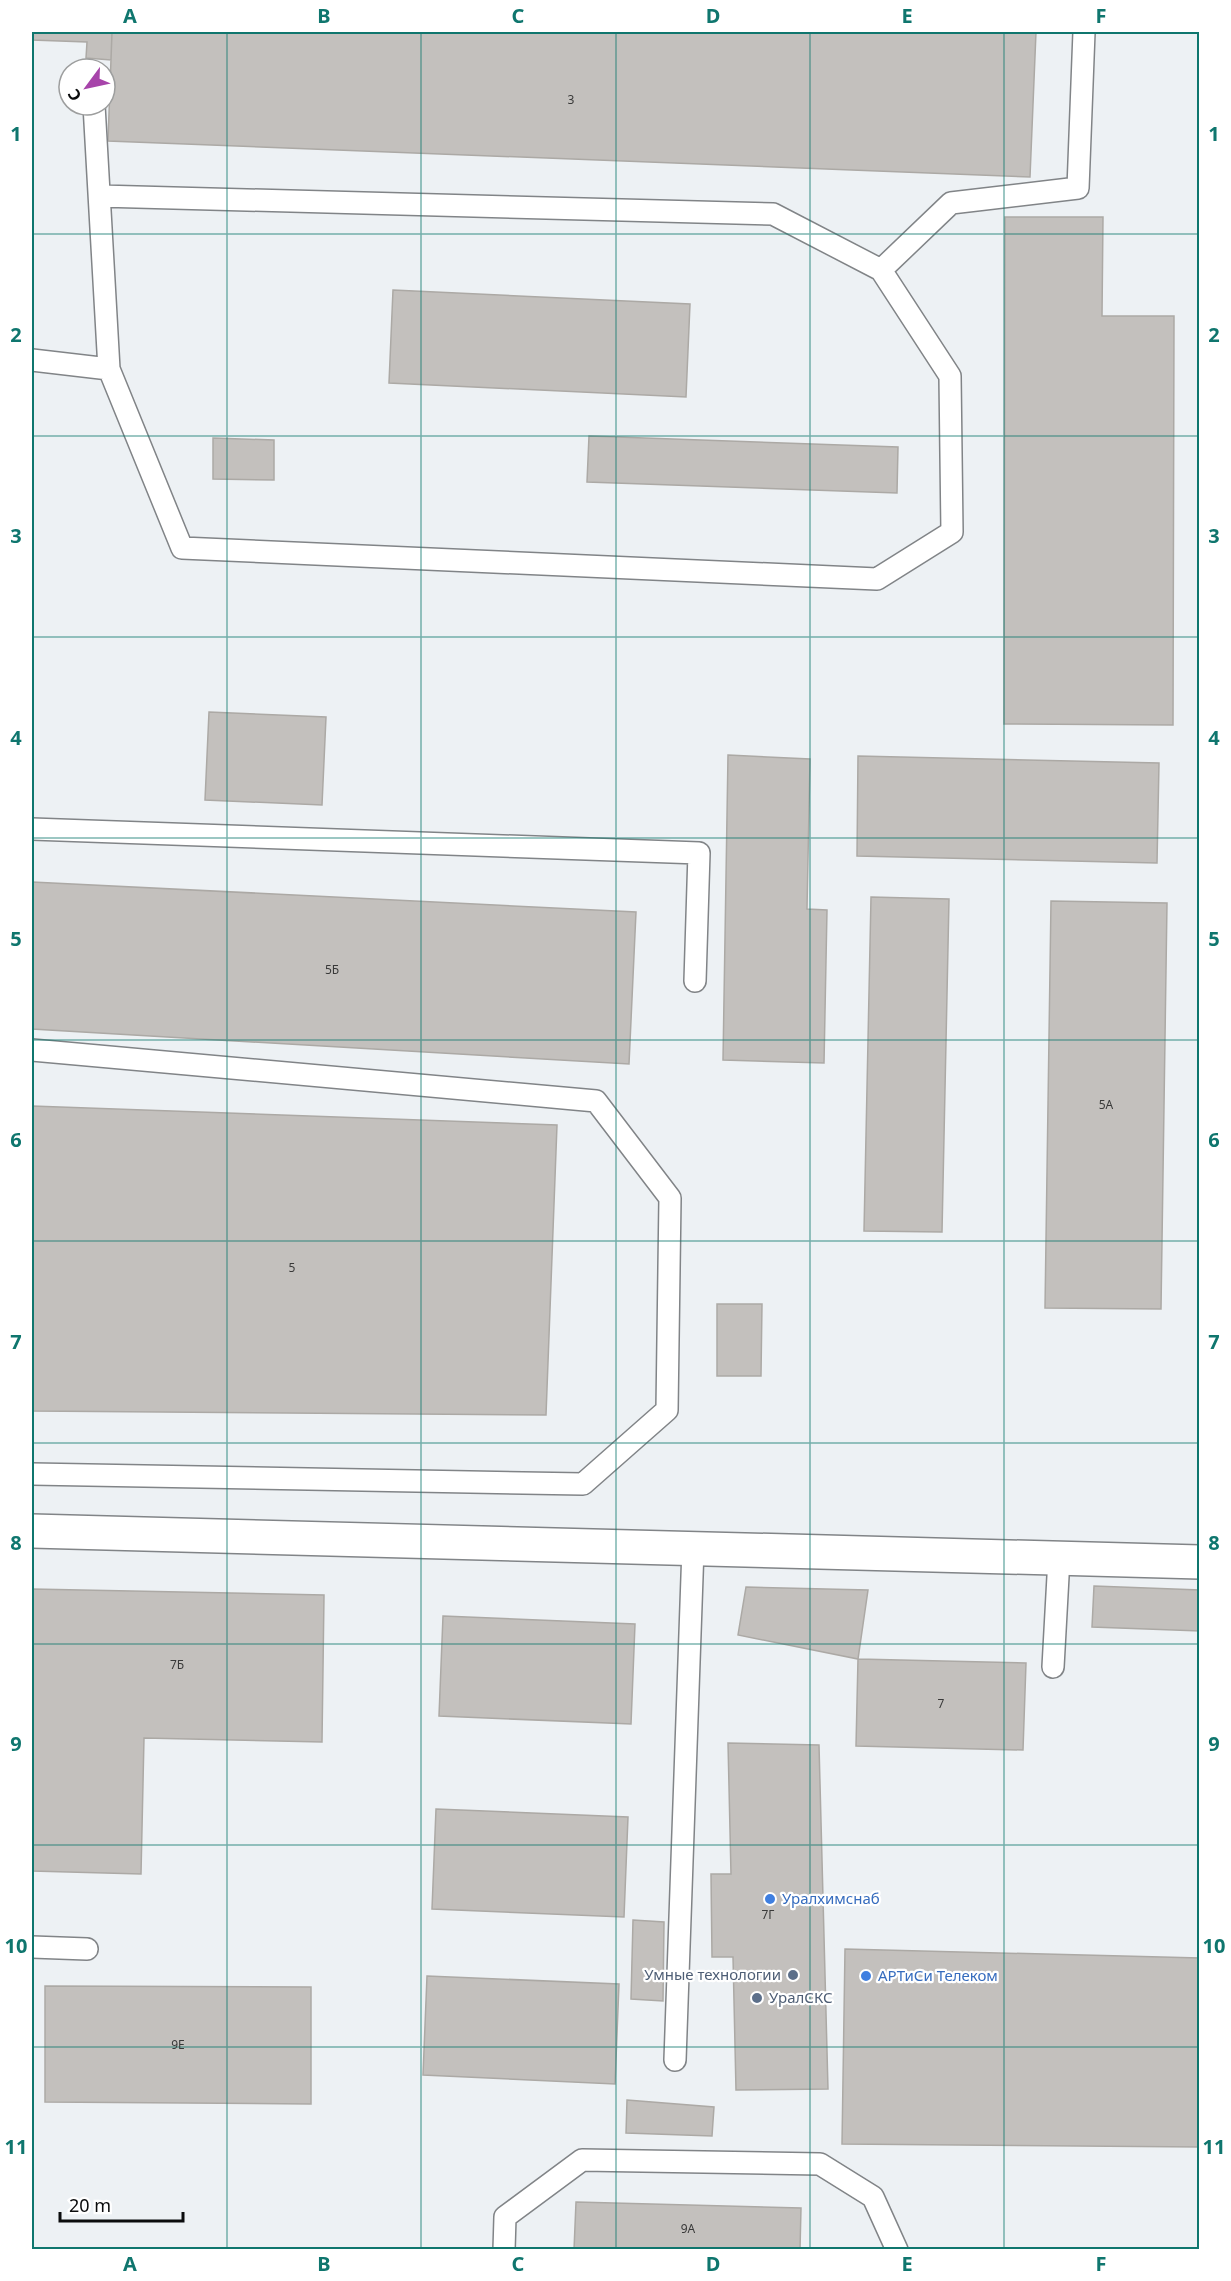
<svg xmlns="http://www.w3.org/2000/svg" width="1231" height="2281" font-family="'Noto Sans',sans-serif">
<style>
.building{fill:#c3c0bd;stroke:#aca9a5;stroke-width:1.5}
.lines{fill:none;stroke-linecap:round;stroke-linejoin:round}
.service-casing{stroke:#818487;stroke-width:24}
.minor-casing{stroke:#818487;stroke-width:36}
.service{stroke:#fff;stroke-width:21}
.minor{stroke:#fff;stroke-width:33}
.grid{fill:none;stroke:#0f766e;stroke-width:1.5;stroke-opacity:0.55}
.shop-dot{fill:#3f7fe0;stroke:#fff;stroke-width:2}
.service-dot{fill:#5c6f8a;stroke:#fff;stroke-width:2}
.labels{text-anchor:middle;stroke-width:4.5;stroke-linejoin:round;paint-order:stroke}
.number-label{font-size:12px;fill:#393939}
.shop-label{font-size:15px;fill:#366cbe;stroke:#fff;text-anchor:start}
.service-label{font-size:15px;fill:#4e5e75;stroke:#fff;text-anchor:end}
.neatline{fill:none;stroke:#0f766e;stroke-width:2}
.grid-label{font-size:20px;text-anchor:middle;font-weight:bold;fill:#0f766e}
</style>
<rect width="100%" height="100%" fill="#edf1f4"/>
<path class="building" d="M32 32H112L111 60 86 58 87 42 32 40Z
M112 32H1036L1030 177 108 141Z
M1005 217H1103L1102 316H1174L1173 725 1004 724Z
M393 290 690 304 686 397 389 383Z
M589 436 898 447 897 493 587 482Z
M213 438 274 440V480L213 479Z
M209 712 326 717 322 805 205 800Z
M728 755 810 759 807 909 827 910 824 1063 723 1060Z
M858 756 1159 763 1157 863 857 856Z
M32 882 636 912 629 1064 32 1029Z
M871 897 949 899 942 1232 864 1231Z
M1051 901 1167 903 1161 1309 1045 1308Z
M32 1106 557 1125 546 1415 32 1411Z
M717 1304H762L761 1376H717Z
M1094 1586 1200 1590V1631L1092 1627Z
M746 1587 868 1590 858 1659 738 1635Z
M32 1589 324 1595 322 1742 144 1738 141 1874 32 1871 33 1734H32Z
M443 1616 635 1624 631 1724 439 1716Z
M858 1659 1026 1663 1023 1750 856 1746Z
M728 1743 819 1745 828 2089 736 2090 733 1957H712L711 1874H731Z
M436 1809 628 1817 624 1917 432 1909Z
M633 1920 664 1922 663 2001 631 1999Z
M845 1949 1200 1958V2147L842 2144Z
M427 1976 619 1984 615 2084 423 2075Z
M45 1986 311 1987V2104L45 2102Z
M627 2100 714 2107 712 2136 626 2133Z
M576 2202 801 2208 800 2250H574Z"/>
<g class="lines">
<defs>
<path id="service" d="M94 105 109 369 182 548 877 579 952 532 950 376 881 270 773 214 100 196
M881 270 951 203 1078 188 1084 32
M32 360 109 369
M32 829 699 853 695 981
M32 1050 596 1101 670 1198 667 1410 583 1484 32 1474
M1053 1667 1059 1558
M32 1947 87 1949
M675 2060 693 1548
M504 2250 505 2217 582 2160 820 2164 873 2197 897 2250"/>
<path id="minor" d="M32 1531 1200 1562"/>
</defs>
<use href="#service" class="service-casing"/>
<use href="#minor" class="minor-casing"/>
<use href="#service" class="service"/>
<use href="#minor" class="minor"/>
</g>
<path class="grid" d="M227 32V2250M421 32V2250M616 32V2250M810 32V2250M1004 32V2250M32 234H1200M32 436H1200M32 637H1200M32 838H1200M32 1040H1200M32 1241H1200M32 1443H1200M32 1644H1200M32 1845H1200M32 2047H1200"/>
<g class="shop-dot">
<circle cx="770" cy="1899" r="6"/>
<circle cx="866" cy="1976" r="6"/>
</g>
<g class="service-dot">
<circle cx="793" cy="1975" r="6"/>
<circle cx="757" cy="1998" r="6"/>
</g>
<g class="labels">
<g class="number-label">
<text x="571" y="104">3</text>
<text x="332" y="974">5Б</text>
<text x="1106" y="1109">5А</text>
<text x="292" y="1272">5</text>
<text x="177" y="1669">7Б</text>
<text x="941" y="1708">7</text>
<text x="768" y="1919">7Г</text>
<text x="178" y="2049">9Е</text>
<text x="688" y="2233">9А</text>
</g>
<g class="shop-label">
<text x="782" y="1904">Уралхимснаб</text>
<text x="878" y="1981">АРТиСи Телеком</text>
</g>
<g class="service-label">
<text x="781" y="1980">Умные технологии</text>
<text x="769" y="2003" text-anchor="start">УралСКС</text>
</g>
</g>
<rect width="1231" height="2281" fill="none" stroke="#ffffff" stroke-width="66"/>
<g transform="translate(87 87) rotate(237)"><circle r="28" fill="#ffffff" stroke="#9d9e9e" stroke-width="1.5"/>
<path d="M0-4.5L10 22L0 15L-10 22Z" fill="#a744aa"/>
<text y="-9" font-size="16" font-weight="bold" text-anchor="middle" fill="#0b0c0d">С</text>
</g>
<path d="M60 2212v9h123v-9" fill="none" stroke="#0b0c0d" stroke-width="3"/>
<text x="69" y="2212" font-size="18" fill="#0b0c0d" stroke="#ffffff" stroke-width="4.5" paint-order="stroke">20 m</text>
<rect x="33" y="33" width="1165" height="2215" class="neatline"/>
<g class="grid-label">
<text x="130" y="23">A</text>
<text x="324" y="23">B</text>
<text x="518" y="23">C</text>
<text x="713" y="23">D</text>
<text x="907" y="23">E</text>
<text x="1101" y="23">F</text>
<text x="16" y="141">1</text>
<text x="1214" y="141">1</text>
<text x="16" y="342">2</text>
<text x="1214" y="342">2</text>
<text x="16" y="543">3</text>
<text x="1214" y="543">3</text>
<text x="16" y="745">4</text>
<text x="1214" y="745">4</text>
<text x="16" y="946">5</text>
<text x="1214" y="946">5</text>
<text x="16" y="1147">6</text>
<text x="1214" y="1147">6</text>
<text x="16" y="1349">7</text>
<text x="1214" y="1349">7</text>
<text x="16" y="1550">8</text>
<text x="1214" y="1550">8</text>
<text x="16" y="1751">9</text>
<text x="1214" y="1751">9</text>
<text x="16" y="1953">10</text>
<text x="1214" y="1953">10</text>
<text x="16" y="2154">11</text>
<text x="1214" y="2154">11</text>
<text x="130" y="2271">A</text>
<text x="324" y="2271">B</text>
<text x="518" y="2271">C</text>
<text x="713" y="2271">D</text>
<text x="907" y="2271">E</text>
<text x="1101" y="2271">F</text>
</g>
</svg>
